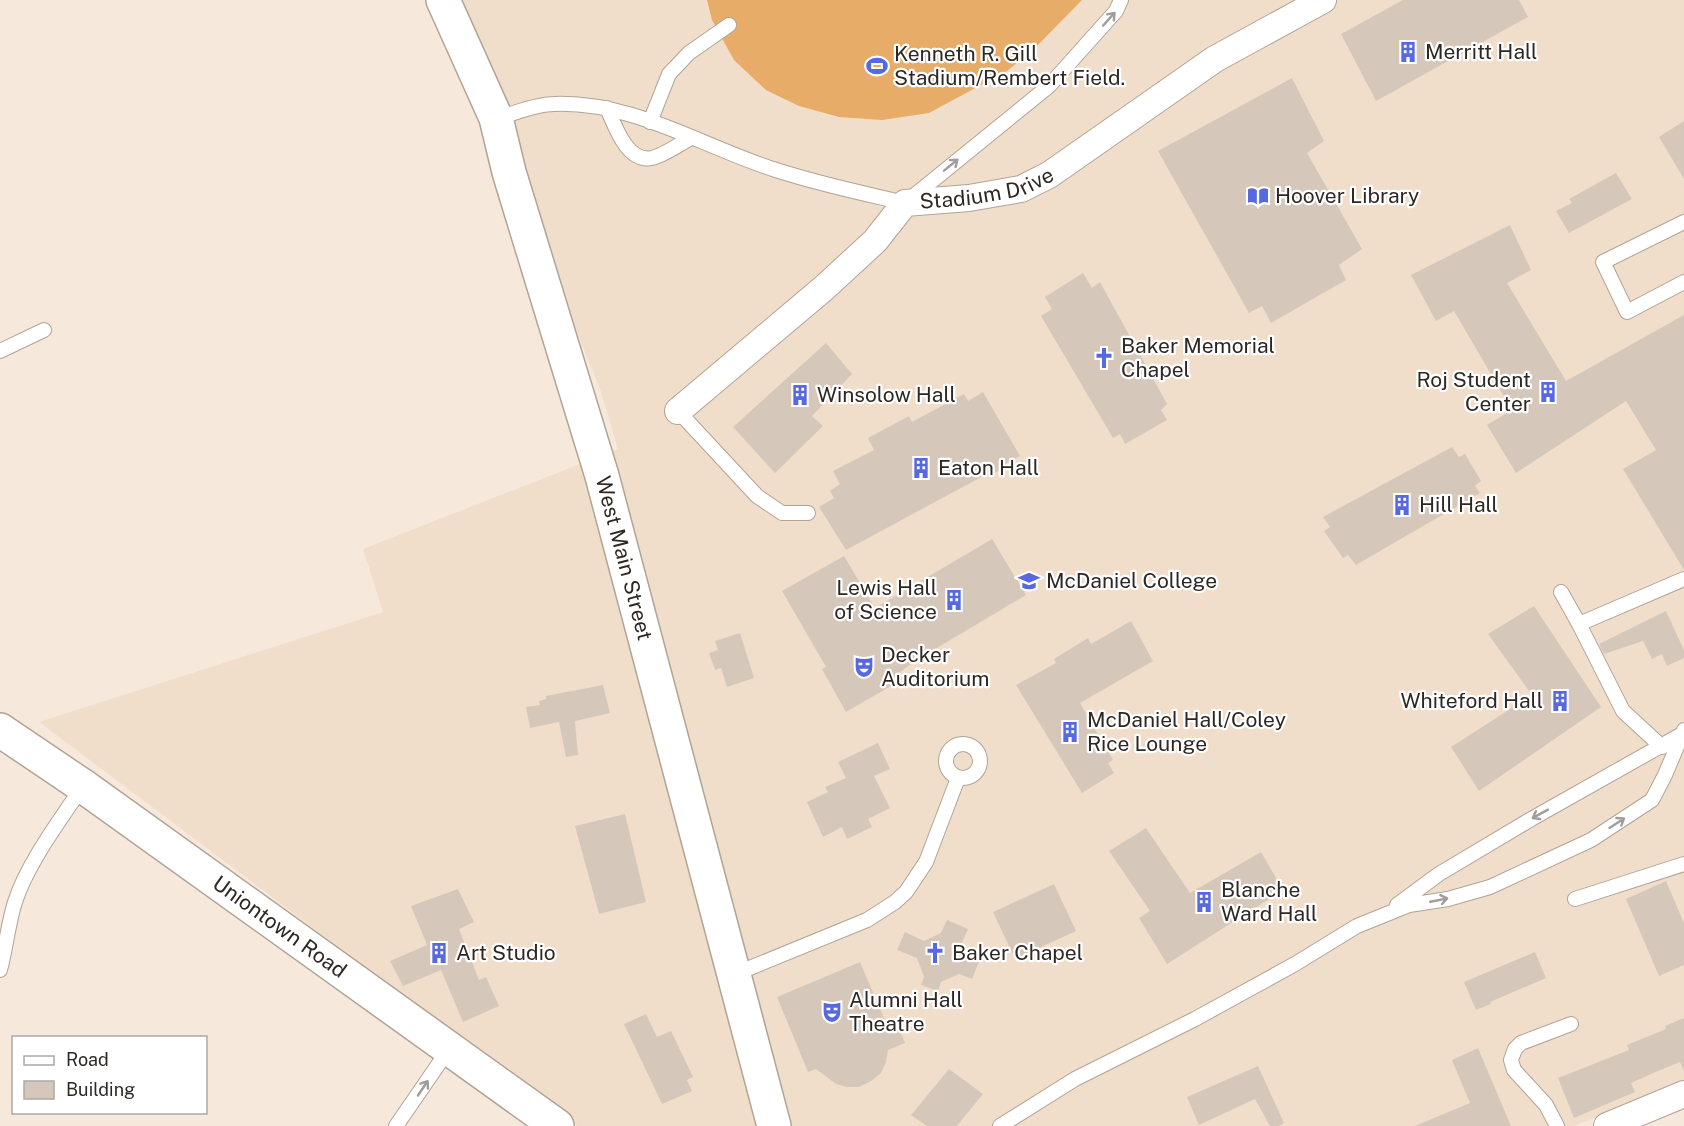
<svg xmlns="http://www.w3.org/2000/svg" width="1684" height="1126" font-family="'Public Sans',sans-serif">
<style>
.built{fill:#f0deca}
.garden{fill:#e6ac68}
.building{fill:#d5c8bb}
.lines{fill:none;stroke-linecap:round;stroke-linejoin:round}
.service-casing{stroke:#b0a497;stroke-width:16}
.minor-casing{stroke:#b0a497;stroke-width:28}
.tertiary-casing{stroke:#b0a497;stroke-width:36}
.secondary-casing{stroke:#b0a497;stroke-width:36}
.service{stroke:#fff;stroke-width:14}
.minor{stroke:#fff;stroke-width:26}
.tertiary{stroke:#fff;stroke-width:33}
.secondary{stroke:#fff;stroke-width:33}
.oneway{stroke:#a09e9c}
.labels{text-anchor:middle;stroke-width:4.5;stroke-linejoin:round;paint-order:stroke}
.poi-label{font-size:21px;fill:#2d2823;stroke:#fff;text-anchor:start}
.street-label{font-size:21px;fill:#2d2823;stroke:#fff}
</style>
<rect width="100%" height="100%" fill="#f6e9dc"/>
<path class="built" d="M442 0H1684V1082L1574 1126H577L39 722 383 612 363 549 618 449 600 389Z"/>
<path class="garden" d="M707 0H1082L1035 48 1007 71 929 113 882 120 839 117 799 106 766 90 734 60 712 20Z"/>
<path class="building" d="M1403 0H1519L1528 17 1376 101 1341 34Z
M1292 78 1324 141 1307 153 1362 249 1339 265 1346 280 1271 323 1262 306 1249 313 1158 151Z
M1684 121V179L1659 137Z
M1616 173 1632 199 1569 233 1556 211 1572 203 1569 199Z
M1510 225 1531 270 1507 283 1566 381 1684 315V570L1623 469 1656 450 1626 401 1516 473 1487 425 1512 410 1454 311 1436 321 1411 275Z
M1083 273 1092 288 1100 282 1167 404 1161 410 1167 420 1125 444 1120 434 1113 438 1041 316 1052 309 1045 297Z
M826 343 852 374 812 416 823 426 775 473 733 427Z
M983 392 1020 456 1001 466 1002 469 986 477 985 475 846 550 819 507 834 498 830 491 840 484 833 471 874 450 868 438 909 416 912 422 964 394 968 401Z
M1452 447 1459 457 1465 454 1481 481 1475 486 1480 493 1356 565 1348 555 1343 558 1324 531 1330 527 1323 517Z
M992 539 1026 595 915 661 899 673 903 679 846 712 822 669 826 667 782 591 844 556 875 608Z
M1534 606 1601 707 1479 791 1451 747 1532 695 1488 634Z
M1666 611 1684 650V658L1667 666 1662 654 1652 659 1643 641 1604 654 1599 644Z
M1131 621 1153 661 1080 703 1113 760 1108 763 1114 773 1082 793 1016 685 1056 663 1054 659 1088 638 1091 644Z
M740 633 754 678 727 687 721 668 715 670 709 653 718 650 715 641Z
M603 685 610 713 575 721 578 755 566 757 559 722 530 728 526 707 540 705 539 701 546 699V696Z
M878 743 890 769 874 776 890 808 868 819 872 827 847 839 842 827 823 837 807 802 828 792 825 787 846 778 838 762Z
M625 814 646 902 599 914 575 826Z
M1146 828 1190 893 1261 852 1283 890 1167 964 1139 918 1150 911 1109 851Z
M1666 881 1684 923V965L1659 976 1626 899Z
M1054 884 1076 931 1015 959 993 912Z
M458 889 474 922 459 929 479 980 486 977 499 1006 463 1022 441 970 403 986 390 961 427 945 411 906Z
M947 920 968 929 957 954 979 962 972 979 959 974 941 982 938 991 921 985 924 977 917 958 897 950 905 932 924 941 941 933Z
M1535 952 1546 978 1490 1002 1491 1004 1476 1010 1464 982Z
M860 962 889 1030 898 1026 905 1043 888 1050 886 1062 881 1073 871 1081 859 1087H847L836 1084 816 1069 808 1072 777 997Z
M646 1014 657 1037 671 1031 693 1077 687 1080 692 1091 662 1104 624 1024Z
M1684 1018V1071L1680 1062 1658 1071 1631 1083 1635 1092 1574 1118 1558 1078 1629 1050 1627 1045 1666 1029 1665 1026Z
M1478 1048 1511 1126H1415L1470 1103 1452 1060Z
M1258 1066 1284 1123 1279 1126H1270L1255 1099 1199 1125 1187 1097Z
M949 1069 983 1094 957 1126H927L911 1115Z"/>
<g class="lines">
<defs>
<path id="service" d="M607 108C615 126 627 163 652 158 663 156 681 143 691 138
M496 118C514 114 535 104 554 104 633 101 703 147 776 170 819 184 862 193 905 203L1049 86 1116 11 1121 0
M650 122 669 74 689 53 729 25
M1684 222 1603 262 1627 312 1684 282
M0 351 44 330
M678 411 757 496 782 513H808
M1561 592 1579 624
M946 761a17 17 0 1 1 34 0a17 17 0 1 1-34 0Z
M1662 747 1623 711 1579 624 1684 579
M1575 899 1684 864
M1397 905 1439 874 1533 818 1682 734
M0 970C6 948 8 924 15 902 27 864 60 820 83 786
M735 974 867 920 895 902 906 892 926 862 958 778
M396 1126 449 1049
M1000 1126 1075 1079 1195 1019 1295 964 1357 926 1409 905 1448 899 1490 887 1591 840 1652 800 1665 775 1684 730
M1557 1126 1546 1105 1514 1070 1511 1060 1515 1049 1521 1043 1571 1024"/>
<g id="minor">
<path id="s1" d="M678 411 824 288 875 241 905 203 969 198 1021 189 1049 175 1215 59 1323 0"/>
<path d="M1607 1126 1684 1094"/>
</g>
<g id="tertiary">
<path id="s2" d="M443 0 496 118 509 172 602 476 774 1126"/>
</g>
<g id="secondary">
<path id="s3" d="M0 730 83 786 557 1126"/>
</g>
</defs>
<use href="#service" class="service-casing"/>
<use href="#minor" class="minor-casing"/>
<use href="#tertiary" class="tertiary-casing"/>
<use href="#secondary" class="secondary-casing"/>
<use href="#service" class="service"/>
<use href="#minor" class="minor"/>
<use href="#tertiary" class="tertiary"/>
<use href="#secondary" class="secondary"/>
</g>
<defs><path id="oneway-shaft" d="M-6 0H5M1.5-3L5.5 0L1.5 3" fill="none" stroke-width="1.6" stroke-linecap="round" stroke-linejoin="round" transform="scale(1.5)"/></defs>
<g class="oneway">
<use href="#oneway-shaft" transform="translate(1109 19) rotate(-48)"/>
<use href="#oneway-shaft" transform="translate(951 165) rotate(-39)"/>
<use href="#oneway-shaft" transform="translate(1540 814) rotate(151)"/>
<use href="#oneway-shaft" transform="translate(1617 823) rotate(-33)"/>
<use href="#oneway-shaft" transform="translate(1439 900) rotate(-11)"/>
<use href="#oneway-shaft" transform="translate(423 1088) rotate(-56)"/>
</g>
<defs>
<symbol id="building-bare" viewBox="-9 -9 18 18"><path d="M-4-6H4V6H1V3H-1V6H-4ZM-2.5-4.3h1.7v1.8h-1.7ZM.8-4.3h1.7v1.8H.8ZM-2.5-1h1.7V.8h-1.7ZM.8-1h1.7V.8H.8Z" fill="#5669e0" stroke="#fff" stroke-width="2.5" paint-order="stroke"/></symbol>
<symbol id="stadium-bare" viewBox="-9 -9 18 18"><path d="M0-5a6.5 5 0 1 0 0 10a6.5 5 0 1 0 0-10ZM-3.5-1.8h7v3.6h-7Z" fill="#5669e0" stroke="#fff" stroke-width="2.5" paint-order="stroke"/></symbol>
<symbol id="library-bare" viewBox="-9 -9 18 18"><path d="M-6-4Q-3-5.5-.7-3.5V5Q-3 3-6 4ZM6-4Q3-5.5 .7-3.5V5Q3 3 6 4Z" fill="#5669e0" stroke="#fff" stroke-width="2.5" paint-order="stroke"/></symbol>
<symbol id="church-bare" viewBox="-9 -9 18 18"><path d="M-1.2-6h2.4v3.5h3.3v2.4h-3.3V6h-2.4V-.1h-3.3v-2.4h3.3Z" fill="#5669e0" stroke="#fff" stroke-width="2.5" paint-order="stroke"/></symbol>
<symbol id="university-bare" viewBox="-9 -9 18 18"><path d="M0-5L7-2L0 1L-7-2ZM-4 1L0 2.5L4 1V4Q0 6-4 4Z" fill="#5669e0" stroke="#fff" stroke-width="2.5" paint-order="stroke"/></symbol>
<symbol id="theatre-bare" viewBox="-9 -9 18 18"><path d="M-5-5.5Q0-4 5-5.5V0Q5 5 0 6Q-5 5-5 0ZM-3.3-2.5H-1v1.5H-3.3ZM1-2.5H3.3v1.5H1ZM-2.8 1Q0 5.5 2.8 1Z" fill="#5669e0" stroke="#fff" stroke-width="2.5" paint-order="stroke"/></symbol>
</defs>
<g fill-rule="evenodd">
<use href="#building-bare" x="1393" y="37" width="30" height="30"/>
<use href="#stadium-bare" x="862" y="51" width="30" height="30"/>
<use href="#library-bare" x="1243" y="181" width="30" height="30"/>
<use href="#church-bare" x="1089" y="343" width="30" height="30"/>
<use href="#building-bare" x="1533" y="377" width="30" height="30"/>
<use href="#building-bare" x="785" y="380" width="30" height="30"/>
<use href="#building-bare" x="906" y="453" width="30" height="30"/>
<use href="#building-bare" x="1387" y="490" width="30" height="30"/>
<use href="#university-bare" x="1014" y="566" width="30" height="30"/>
<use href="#building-bare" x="939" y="585" width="30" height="30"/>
<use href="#theatre-bare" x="849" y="652" width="30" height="30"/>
<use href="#building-bare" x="1545" y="686" width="30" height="30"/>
<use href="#building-bare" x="1055" y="717" width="30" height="30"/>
<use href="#building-bare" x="1189" y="887" width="30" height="30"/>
<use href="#building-bare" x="424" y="938" width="30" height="30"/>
<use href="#church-bare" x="920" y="938" width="30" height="30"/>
<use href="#theatre-bare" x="817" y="997" width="30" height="30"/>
</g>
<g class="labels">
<g class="poi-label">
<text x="1425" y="59">Merritt Hall</text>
<text x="894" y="61">Kenneth R. Gill<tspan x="894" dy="24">Stadium/Rembert Field.</tspan></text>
<text x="1275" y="203">Hoover Library</text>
<text x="1121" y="353">Baker Memorial<tspan x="1121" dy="24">Chapel</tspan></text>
<text x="1531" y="387" text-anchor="end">Roj Student<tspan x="1531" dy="24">Center</tspan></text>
<text x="817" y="402">Winsolow Hall</text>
<text x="938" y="475">Eaton Hall</text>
<text x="1419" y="512">Hill Hall</text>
<text x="1046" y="588">McDaniel College</text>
<text x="937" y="595" text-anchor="end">Lewis Hall<tspan x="937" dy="24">of Science</tspan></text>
<text x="881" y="662">Decker<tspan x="881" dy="24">Auditorium</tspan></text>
<text x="1543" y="708" text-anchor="end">Whiteford Hall</text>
<text x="1087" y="727">McDaniel Hall/Coley<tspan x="1087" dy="24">Rice Lounge</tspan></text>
<text x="1221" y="897">Blanche<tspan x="1221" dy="24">Ward Hall</tspan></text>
<text x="456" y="960">Art Studio</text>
<text x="952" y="960">Baker Chapel</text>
<text x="849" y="1007">Alumni Hall<tspan x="849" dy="24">Theatre</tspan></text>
</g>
<g class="street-label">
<text dy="7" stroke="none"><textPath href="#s1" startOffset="392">Stadium Drive</textPath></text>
<text dy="7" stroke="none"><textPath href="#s2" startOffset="588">West Main Street</textPath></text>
<text dy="7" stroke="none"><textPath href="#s3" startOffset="342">Uniontown Road</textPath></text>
</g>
</g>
<rect x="12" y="1036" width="195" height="78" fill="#ffffff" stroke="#aba9a7" stroke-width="1.5"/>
<rect x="24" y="1056" width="30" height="9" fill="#ffffff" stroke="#aba9a7" stroke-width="1.5"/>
<text x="66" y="1066" font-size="18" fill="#2d2823">Road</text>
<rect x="24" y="1081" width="30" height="18" fill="#d5c8bb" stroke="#aba9a7" stroke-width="1.5"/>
<text x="66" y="1096" font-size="18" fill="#2d2823">Building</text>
</svg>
